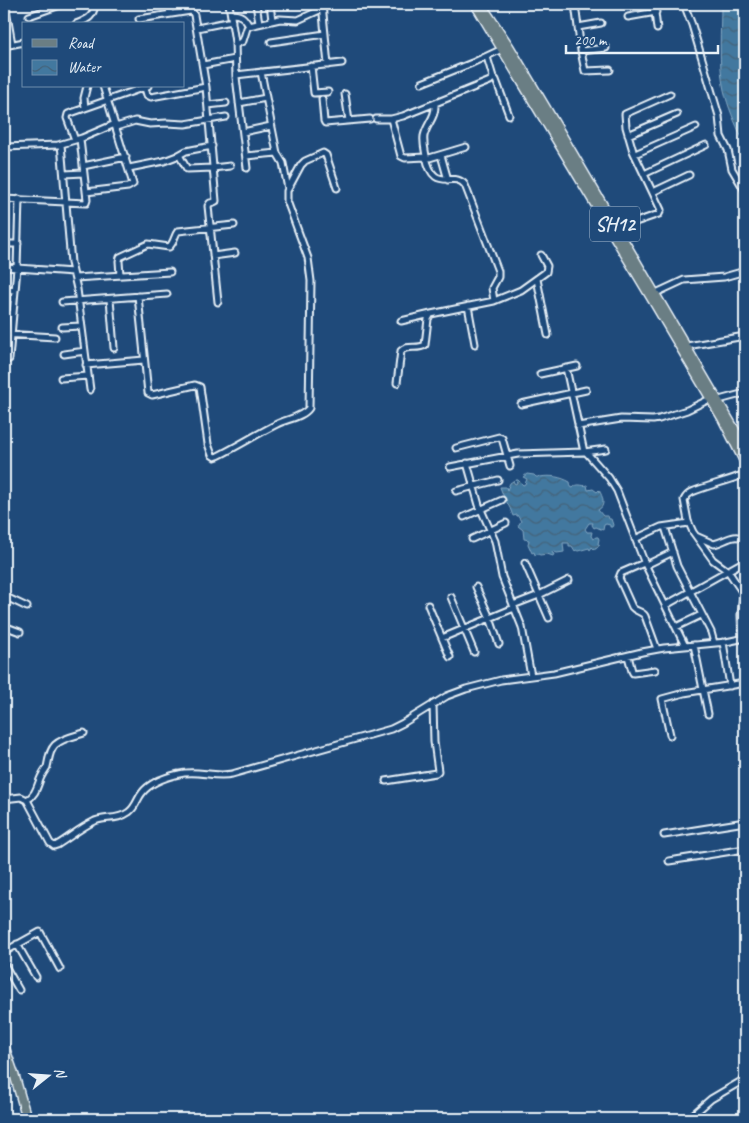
<svg xmlns="http://www.w3.org/2000/svg" width="749" height="1123" font-family="Caveat,sans-serif">
<style>
.water{fill:url(#water-waves);stroke:#84a8c3}
.lines{fill:none;stroke-linecap:round;stroke-linejoin:round}
.minor-casing{stroke:#e8f1f8;stroke-width:9}
.primary-casing{stroke:#e8f1f8;stroke-width:11}
.minor{stroke:#1f4a7a;stroke-width:5}
.primary{stroke:#6b7e84;stroke-width:8}
.labels{text-anchor:middle;stroke-width:4;stroke-linejoin:round;paint-order:stroke}
.shield{fill:#1f4a7a;stroke:#acbfd2;stroke-width:1}
.shield-label{font-size:20px;font-weight:bold;fill:#e8f1f8}
</style>
<defs>
<pattern id="water-waves" width="16" height="10" patternUnits="userSpaceOnUse" patternTransform="scale(1.25)"><rect width="16" height="10" fill="#42789f"/><path d="M0 5q4-4 8 0t8 0" fill="none" stroke="#446279"/></pattern>
</defs>
<rect width="100%" height="100%" fill="#1f4a7a"/>
<filter id="ink" filterUnits="userSpaceOnUse"><feTurbulence type="fractalNoise" baseFrequency=".02" numOctaves="2"/><feDisplacementMap in="SourceGraphic" scale="10" xChannelSelector="R" yChannelSelector="G"/><feConvolveMatrix kernelMatrix="1 2 1 2 8 2 1 2 1" color-interpolation-filters="sRGB"/></filter>
<g filter="url(#ink)">
<path class="water" d="M721 4H745V139L742 138C735 123 728 107 724 90 718 64 721 30 721 4Z
M527 474 534 475 536 477H538L539 476 540 477C551 475 561 477 570 482L571 487 573 488C578 482 582 487 587 485L588 490 593 489 597 492 599 490C603 497 606 506 598 510L603 516H608L609 519H611L613 525 612 527H610V525L606 524 604 525 603 530 596 527 594 528 592 525 593 523H589L585 529 587 532H592L591 536 593 539 596 537H598L599 539 598 544 600 545 597 547 595 548V550L592 547 590 550 589 548 578 551 576 550 575 551 572 546H569V543H563L564 552 557 553 553 551 552 553 554 554 553 556 547 554 540 555 538 554 535 555 534 552 532 553 528 544 529 540 524 539 523 530 518 526 521 521 517 515 513 516C510 505 503 498 500 487H506L507 490 510 483 513 481 515 484 517 483 516 480H518L523 485 525 484 527 479 523 477Z"/>
<g class="lines">
<defs>
<path id="minor" d="M5 4 12 44
M168 4 170 14
M229 4 235 42 236 77 247 168
M256 4 259 23
M270 4 272 20
M322 4 328 65
M575 4 581 51 585 71 610 70
M654 4 657 29
M684 4 692 25 719 116 721 136 728 150 732 169 745 191
M231 14C241 14 244 17 249 26
M29 16 63 4
M628 17 656 12
M139 19 191 11H192L194 15 206 87 216 201 214 202 210 203 208 206 218 302
M76 24C88 19 93 18 95 4
M578 27 601 23
M197 28 232 21
M271 42 325 34
M235 45 243 41 247 28 249 26 280 19 298 20 322 9
M4 46 24 42
M581 51 606 48
M203 65 235 59
M311 66 314 93 328 92
M261 72 277 153 283 163 288 189
M236 75 342 63
M493 77 496 80 509 115
M422 83 472 63 502 49
M145 88 147 95 151 97 206 87
M345 94 349 121
M322 99 324 121 325 123 370 119
M239 103 266 98
M435 103C436 118 427 123 424 136 423 143 425 150 426 156 433 194 453 170 465 185L498 271V277L492 288 494 301
M208 105 226 103
M85 108 84 98 87 86
M376 119H391L403 116 490 81 492 79 493 77 487 57
M391 119 401 156 405 158 426 157
M116 127 135 121 150 124 167 123 185 124 226 117
M243 132 271 126
M628 135 677 114
M75 140 67 118 68 114 148 86
M61 144 71 263 77 289 90 390
M4 147 58 145 82 138 115 124
M635 154 696 127
M179 155 187 169 213 168 230 166
M441 155 448 180
M246 156 277 153
M426 159 466 147
M83 166 126 157
M129 168 164 161 177 156 186 151 212 146
M64 174 84 173
M644 174 706 145
M86 192 128 187 133 184 103 86
M653 192 689 175
M4 199 86 203 87 200 80 139
M618 228 659 214 661 210 633 151 626 127 625 114 670 94
M4 244H18
M213 256 235 253
M4 267 73 272
M120 275 119 261 120 257 148 244 169 247C174 243 174 236 178 231L234 225
M75 278 170 272
M537 279 548 335
M4 289 15 290
M656 293 684 280 724 277 745 271
M138 296 148 393 152 395 195 385 200 387 208 444 212 455 215 457 218 456C238 446 257 434 277 424 287 419 303 417 309 408L311 281 308 258 287 201V191L301 165 305 161 323 153 326 155 337 188
M110 299 114 348
M62 302 167 294
M468 306 475 344
M4 313 13 314
M401 321 431 314
M62 327 81 326
M4 334 55 337
M687 346 745 336
M64 354 85 351
M4 361 7 360 9 359 17 268 19 199
M86 365 144 360
M566 368 584 452
M540 374 577 366
M61 378 88 376
M397 383 401 351C407 344 418 350 425 345L428 319 431 314 494 301 521 290 546 272 547 266 541 255
M719 400 745 393
M521 404 586 390
M578 426 621 419 653 420 659 419 687 410 710 399
M456 448 499 437 502 438 510 466
M586 452 609 478 617 491 645 564 685 646
M467 463 479 505 495 541 502 577 522 627 531 676
M450 467 518 454 584 452 606 449
M745 474C728 481 709 485 692 492 688 494 686 496 684 500L688 521 693 532 713 560 728 571 745 596
M456 491 498 480
M464 517 502 500
M665 527 677 566 711 632 714 643
M696 536 714 544C727 541 732 533 745 539
M472 539 506 523
M635 539 661 527 689 523
M525 563 549 618
M644 563 621 573 619 578 632 607C636 612 642 611 645 616L657 649
M646 565 673 552
M476 587 490 618 499 644
M4 596 27 607
M451 597 474 652
M428 605 450 657
M513 605 539 595 569 580
M666 605 745 561
M4 626 20 632
M676 627 701 615
M442 638 514 608
M742 639 741 615 743 593
M723 642 730 686
M694 645 708 714
M628 656 632 671 633 673 655 670
M670 735 662 699 684 693 745 683
M386 781 436 773 438 771 434 742 433 704
M4 799 21 797 27 800 50 843 54 846 57 845C69 838 80 828 93 822 103 816 117 821 129 812 136 807 137 799 142 793 150 782 166 777 179 774 197 769 213 778 232 774L391 729 403 723 447 696 466 689 501 680 554 673 642 652 664 648 726 642 745 638
M27 800C36 795 37 786 41 777 43 773 45 770 47 767 49 759 49 751 55 745 62 738 75 736 84 733
M664 835 745 822
M669 861 745 849
M17 944 36 977
M4 952 40 932 60 969
M4 964 19 990
M688 1119 711 1099 745 1079"/>
<path id="primary" d="M475 4 653 301 722 418 745 463
M481 4 509 46 546 108 745 447
M4 1045 15 1077 27 1119"/>
</defs>
<use href="#minor" class="minor-casing"/>
<use href="#primary" class="primary-casing"/>
<use href="#minor" class="minor"/>
<use href="#primary" class="primary"/>
</g>
</g>
<g class="labels">
<rect class="shield" x="590" y="206.5" width="50" height="35" rx="4"/>
<g class="shield-label">
<text x="615" y="231">SH12</text>
</g>
</g>
<rect width="749" height="1123" fill="none" stroke="#1f4a7a" stroke-width="20"/>
<rect x="10" y="10" width="729" height="1103" fill="none" stroke="#e8f1f8" stroke-width="2" filter="url(#ink)"/>
<rect x="22" y="22" width="162" height="65" fill="#1f4a7a" stroke="#6f8dac"/>
<rect x="32" y="39" width="25" height="8" fill="#6b7e84" stroke="#6f8dac"/>
<text x="68" y="48" font-size="15" fill="#e8f1f8">Road</text>
<rect x="32" y="60" width="25" height="15" fill="url(#water-waves)" stroke="#6f8dac"/>
<text x="68" y="72" font-size="15" fill="#e8f1f8">Water</text>
<g transform="translate(48 1076) rotate(73)" stroke="#1f4a7a" stroke-width="4" paint-order="stroke">
<path d="M0-4L9 19L0 12L-9 19Z" fill="#e8f1f8"/>
<text y="-8" font-size="14" font-weight="bold" text-anchor="middle" fill="#e8f1f8">N</text>
</g>
<path d="M566 45v8h152v-8" fill="none" stroke="#e8f1f8" stroke-width="2.5"/>
<text x="574" y="45" font-size="15" fill="#e8f1f8" stroke="#1f4a7a" stroke-width="4" paint-order="stroke">200 m</text>
</svg>
